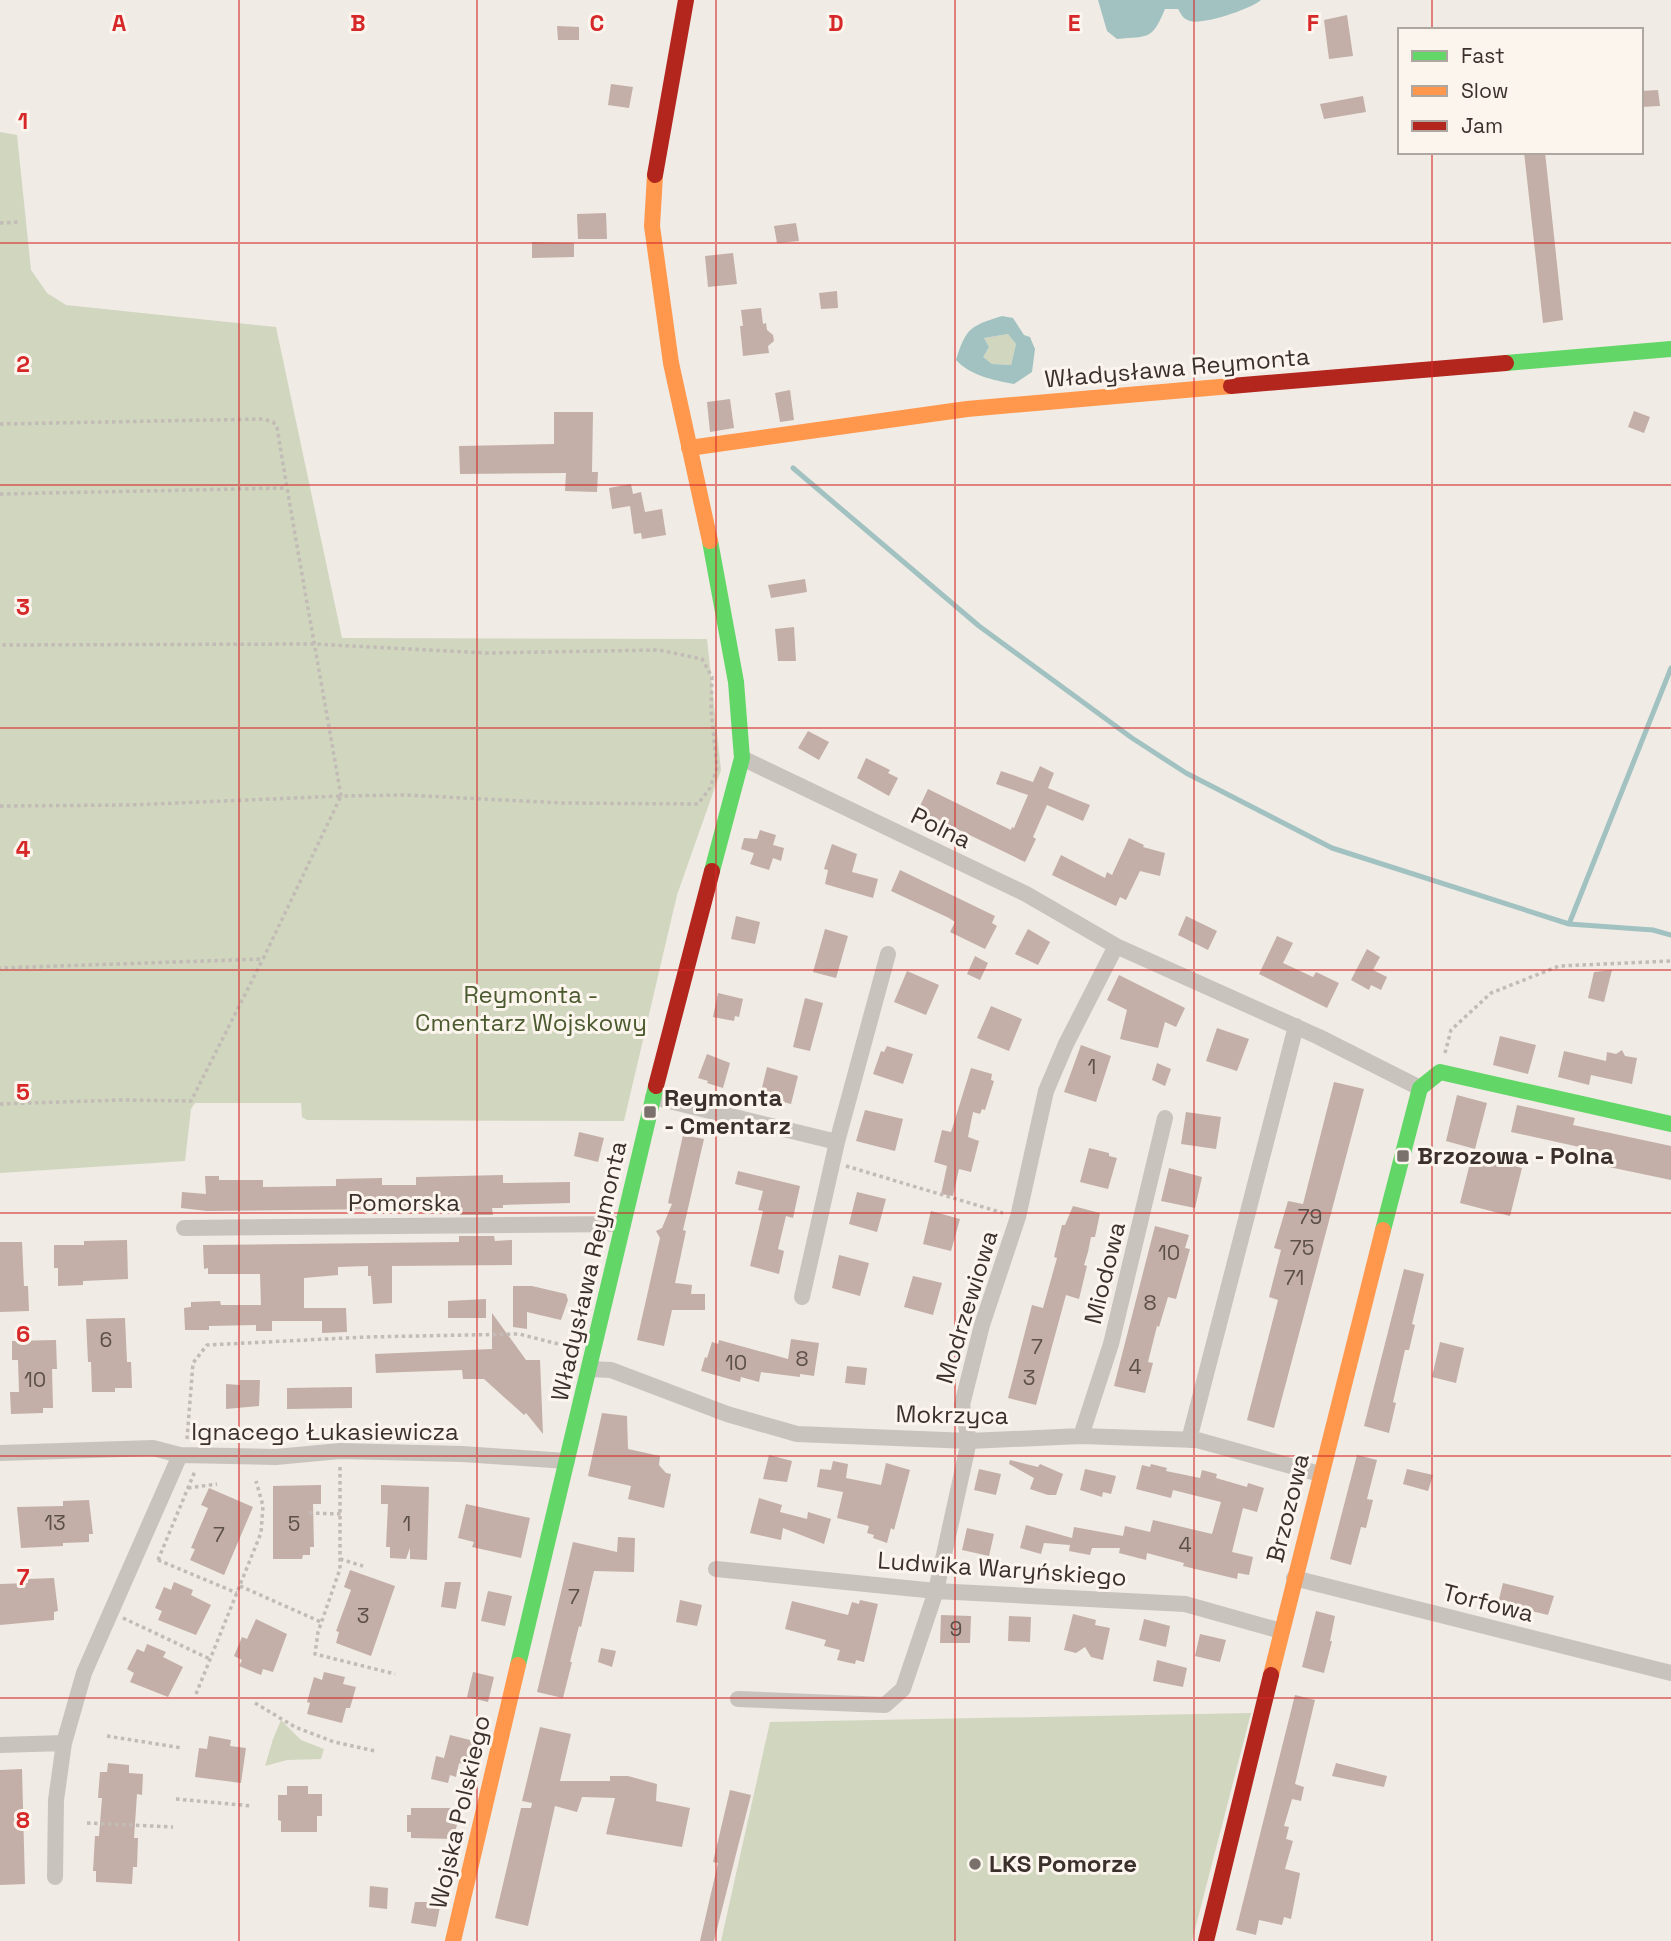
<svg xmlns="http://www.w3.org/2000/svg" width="1671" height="1941" font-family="'Space Grotesk',sans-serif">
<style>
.green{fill:#d1d6bf}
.water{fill:#a1c2c1;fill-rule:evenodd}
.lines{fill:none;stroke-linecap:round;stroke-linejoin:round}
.stream{stroke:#a1c2c1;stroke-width:5}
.building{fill:#c3afa7}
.path{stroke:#c2bbb6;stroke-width:3.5;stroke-dasharray:3.5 3.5;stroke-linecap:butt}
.street{stroke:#c9c3be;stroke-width:16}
.fast{stroke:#63d668;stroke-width:16}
.slow{stroke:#ff974d;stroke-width:16}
.jam{stroke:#b3261e;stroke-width:16}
.grid{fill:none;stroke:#d62828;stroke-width:2;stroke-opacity:0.55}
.poi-dot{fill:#7a716c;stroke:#fbf5ee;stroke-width:2.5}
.labels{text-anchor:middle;stroke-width:6;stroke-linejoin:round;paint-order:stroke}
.number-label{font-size:21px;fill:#5d504a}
.street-label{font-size:24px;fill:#3b302b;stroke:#fbf5ee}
.park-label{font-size:24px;fill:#4a5a2e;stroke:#fbf5ee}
.poi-label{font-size:24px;font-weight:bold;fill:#3b302b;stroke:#fbf5ee;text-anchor:start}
.grid-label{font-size:23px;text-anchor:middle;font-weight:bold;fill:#d62828;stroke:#fbf5ee;stroke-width:6;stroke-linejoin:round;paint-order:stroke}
</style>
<rect width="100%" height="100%" fill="#f0ebe5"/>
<path class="green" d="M0 132 17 135 31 270 47 293 66 305 276 327 342 638 707 639 721 770 677 895 624 1121 307 1120 302 1117 301 1103H195L191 1109 185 1161 0 1173Z
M1008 334 1016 344 1011 365 992 364 982 357 989 347 984 338Z
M1251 1713 1192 1941H721L770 1722Z
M281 1720 301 1740 324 1749 321 1759 287 1760 265 1766 273 1739Z"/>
<path class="water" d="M1098 0H1261C1251 9 1203 25 1190 21 1183 19 1181 14 1178 9H1165C1152 40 1150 36 1117 39L1107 31Z
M1002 316 1013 318 1024 335 1030 337 1035 349 1032 372 1014 384C993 380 971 376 956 360 966 328 970 326 1002 316ZM1008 334 1016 344 1011 365 992 364 983 357 989 347 984 338Z"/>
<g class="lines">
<path class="stream" d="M793 468 979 626 1132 738 1186 773 1332 848 1569 924 1671 668
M1569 924 1653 930 1671 935"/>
</g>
<path class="building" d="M1347 15 1353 56 1329 59 1324 20Z
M557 26 579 27V40H558Z
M611 84 633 87 629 108 608 105Z
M1658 90 1660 106 1641 107V91Z
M1363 96 1366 112 1324 119 1320 104Z
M1524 152H1545L1563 320 1543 323Z
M606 213 607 239H578L577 214Z
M796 223 799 241 777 243 774 226Z
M532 242 574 243V257L532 258Z
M733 253 737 284 708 287 705 256Z
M837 291 838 308 821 309 819 293Z
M761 308 763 324 766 323 767 330 773 335 774 341 768 346 769 353 743 356 740 326H743L741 310Z
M790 390 794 420 780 422 775 393Z
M730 399 734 428 710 432 707 402Z
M1634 411 1650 417 1644 433 1628 427Z
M554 412H593L592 472H598L597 492 565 491 566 473 460 474 459 446 554 444Z
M631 484 633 494 641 492 645 512 662 509 666 535 642 539 641 533 634 534 630 506 612 509 609 488Z
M805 579 807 592 771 598 768 585Z
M794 627 796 661H778L775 629Z
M808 731 829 742 819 760 798 748Z
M866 758 890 770 888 773 898 778 889 796 857 778Z
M1040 766 1054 773 1048 788 1090 805 1083 821 1047 805 1033 837 1036 839 1025 862 918 810 928 789 1011 830 1012 827 1014 828 1028 795 996 784 1001 771 1033 782Z
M760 830 776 835 773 845 784 848 781 861 773 858 769 870 750 864 754 853 741 849 744 838 757 839Z
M1129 838 1144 845 1143 847 1165 853 1160 876 1140 871 1126 900 1120 897 1116 906 1052 875 1061 855 1105 878 1107 872 1112 875Z
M832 844 857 854 852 872 878 879 873 898 825 884 828 870 824 869Z
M900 870 995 916 992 923 997 926 985 949 950 932 955 922 949 918 891 891Z
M736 916 760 922 755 944 731 939Z
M1186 916 1217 931 1208 950 1178 935Z
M825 929 848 936 836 978 813 972Z
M1028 929 1050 942 1038 965 1015 954Z
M1277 936 1293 943 1283 963 1313 977 1316 972 1339 983 1327 1008 1259 974Z
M1367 949 1380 957 1373 970 1387 977 1381 990 1371 985 1369 990 1351 980Z
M975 956 988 963 980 980 967 974Z
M1612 970 1604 1002 1588 998 1594 972Z
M907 971 939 985 926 1015 894 1002Z
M1119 975 1185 1008 1176 1027 1165 1022 1158 1048 1120 1039 1127 1010 1107 1000Z
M718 993 743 999 739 1017 735 1016 734 1021 713 1017Z
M805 998 823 1003 810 1051 793 1047Z
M991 1006 1022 1019 1009 1051 977 1038Z
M1217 1028 1249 1039 1237 1071 1206 1061Z
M1500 1036 1536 1045 1528 1074 1493 1065Z
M1081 1045 1111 1056 1096 1102 1064 1092Z
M887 1046 913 1054 903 1084 873 1074 881 1051 884 1052Z
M1622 1050 1625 1056 1637 1058 1632 1084 1591 1075 1589 1085 1558 1077 1564 1051 1606 1061 1607 1052 1616 1054Z
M707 1054 730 1063 723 1088 707 1083 708 1081 698 1078Z
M1157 1063 1171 1069 1165 1086 1152 1080Z
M767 1067 798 1076 791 1104 760 1096Z
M971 1068 992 1074 991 1080 994 1081 985 1110 982 1109 980 1114 973 1112 968 1137 979 1141 971 1172 959 1169 953 1196 941 1194 947 1166 934 1162 942 1130 951 1132Z
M1334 1082 1364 1089 1274 1428 1247 1420 1278 1300 1269 1297 1281 1250 1274 1248 1288 1201 1303 1204Z
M1457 1095 1487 1103 1475 1149 1446 1141Z
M1517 1105 1575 1118 1573 1125 1671 1146V1180L1590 1163 1593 1150 1511 1132Z
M865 1110 903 1119 895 1151 856 1141Z
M1186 1112 1221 1117 1216 1149 1181 1144Z
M579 1132 604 1138 598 1162 574 1156Z
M683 1135 704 1139 683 1230 686 1231 675 1283 692 1285 691 1294H705V1310H672L664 1346 637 1340 660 1238 656 1231 662 1228 672 1204 668 1203Z
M1089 1148 1109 1153V1156L1117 1158 1108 1189 1080 1182Z
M1472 1155 1522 1168 1510 1216 1460 1203Z
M1169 1168 1202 1177 1195 1208 1161 1201Z
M738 1171 800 1186 793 1218 786 1216 778 1249 784 1251 779 1274 750 1266 763 1211 758 1210 763 1191 735 1184Z
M503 1175V1183L570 1182V1203L503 1205V1208H492L493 1215H460V1208L207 1211 181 1208 182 1192 206 1194 205 1176H219V1180H263V1187L336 1186V1179L382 1178V1185H416V1177Z
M857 1192 886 1199 877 1232 849 1224Z
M1073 1206 1100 1213 1095 1237H1091L1088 1252 1084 1265 1087 1266 1079 1299 1066 1295 1036 1405 1008 1398 1032 1305 1043 1308 1057 1258 1054 1257 1062 1225H1065Z
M931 1211 960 1219 951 1251 923 1244Z
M1155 1226 1189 1235 1185 1248 1190 1249 1176 1299 1168 1297 1159 1327 1157 1326 1148 1362 1153 1363 1145 1393 1114 1386Z
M459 1236H494L495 1241 512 1240V1265L392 1266V1303L373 1304 371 1276H368V1266L338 1267V1275L304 1278V1308H346L347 1332 322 1333V1321H272V1331H256V1325L209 1326V1330H185L184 1308 191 1307V1302L220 1301 221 1305H261L260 1274H208V1268L204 1269 203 1245 459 1242Z
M127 1240 128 1279 83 1281V1285L58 1286V1268H54V1245H84V1241Z
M0 1242H22L24 1286H28L29 1311 0 1312Z
M839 1255 869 1263 860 1296 832 1288Z
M1404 1269 1424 1274 1412 1324 1415 1325 1409 1350H1405L1393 1402 1396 1403 1389 1433 1364 1426Z
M913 1276 942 1283 933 1315 904 1307Z
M513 1286H532L566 1294 568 1300 561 1320 527 1312V1329L513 1327Z
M486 1299V1318H448V1301Z
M492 1313 526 1360H540L543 1434 526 1413 524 1415 484 1379H463L462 1370 376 1373 375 1354 492 1349Z
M125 1318 127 1362H131L132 1388H115V1392H92L91 1362H88L86 1319Z
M791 1339 819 1343 814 1376 800 1374V1377L761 1372 759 1382 741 1377 740 1382 701 1371 705 1357 707 1358 712 1342 718 1344 719 1340 788 1359Z
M56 1340 57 1369H52L53 1408H43V1413L11 1414 10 1392H19L18 1360H12V1341Z
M1440 1342 1464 1348 1456 1383 1432 1377Z
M847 1366 867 1368 865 1385 845 1383Z
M240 1380H260L259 1406 226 1409V1384L240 1385Z
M352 1387V1408L287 1409V1388Z
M602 1413 627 1416 628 1449 660 1456 659 1465 666 1473 671 1474 664 1508 628 1499 631 1486 588 1476Z
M769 1455 792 1461 787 1482 763 1479Z
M1357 1455 1377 1460 1367 1499 1373 1500 1366 1528 1361 1527 1351 1565 1330 1559Z
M1010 1460 1038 1467 1040 1464 1063 1474 1056 1495H1048L1030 1489 1034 1478 1009 1464Z
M833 1461 848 1464 846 1478 881 1485 886 1463 910 1470 894 1530 891 1528 887 1543 873 1538 874 1535 867 1533 869 1526 837 1518 843 1492 817 1487 820 1469 831 1470Z
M1151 1464 1167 1468 1166 1471 1200 1478 1202 1470 1217 1474 1216 1478 1247 1487 1248 1483 1264 1488 1257 1512 1243 1508 1232 1552 1253 1557 1249 1575 1238 1573 1237 1579 1183 1566 1184 1563 1147 1553 1146 1560 1119 1553 1120 1548H1092L1090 1555 1069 1551 1070 1545 1044 1543 1041 1554 1020 1548 1026 1525 1072 1538 1074 1527 1123 1536 1125 1526 1150 1532 1153 1520 1212 1534 1221 1502 1173 1490 1171 1498 1136 1489 1142 1465 1150 1467Z
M979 1469 1001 1474 996 1495 974 1490Z
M1085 1469 1116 1476 1111 1494 1103 1492 1102 1497 1080 1490Z
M1407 1469 1433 1475 1428 1491 1403 1484Z
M321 1485V1504H313L314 1547H310V1555H303L302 1559H273V1486Z
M381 1485 429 1487 427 1560 410 1559V1548L406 1559 390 1558V1547H386L388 1504H381Z
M209 1488 253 1507 224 1575 190 1560 195 1549 191 1548 208 1508 201 1505Z
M759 1498 782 1505 780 1512 807 1519 808 1512 831 1519 824 1544 783 1528 781 1540 750 1533Z
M89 1500 93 1534H89V1542L63 1543V1546L21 1548 17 1507 63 1506V1501Z
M466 1504 530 1518 521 1558 472 1547 474 1542 458 1538Z
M967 1528 994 1534 989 1556 962 1550Z
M618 1537 635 1538 634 1572 594 1571 581 1627 579 1626 570 1662H572L563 1698 537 1692 573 1542 617 1552Z
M350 1570 395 1586 371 1656 336 1643 339 1632 336 1631 351 1590 344 1587Z
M54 1578 58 1611 54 1612V1620L0 1625V1584L28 1583V1579Z
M174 1582 193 1590 191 1595 211 1605 196 1635 158 1620 162 1611 155 1608 164 1587 171 1590Z
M445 1582H461L456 1609 441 1607Z
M1503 1583 1554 1596 1548 1615 1498 1603Z
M488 1591 512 1596 505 1626 481 1621Z
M680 1600 702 1605 697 1626 676 1622Z
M860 1600 878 1604 864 1662 856 1660 855 1664 837 1660 840 1650 824 1646 826 1640 785 1629 792 1601 848 1615 852 1602 859 1604Z
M1316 1611 1335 1616 1330 1641H1332L1324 1673 1302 1667Z
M1073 1614 1096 1620 1095 1625 1110 1628 1103 1660 1091 1657 1085 1647 1076 1653 1064 1650Z
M941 1615 971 1616 970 1643H940Z
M1009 1616 1031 1617 1030 1642 1008 1641Z
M256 1619 287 1634 273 1672 263 1669 261 1675 239 1666 242 1660 234 1656 242 1637 247 1639Z
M1144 1619 1170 1626 1166 1647 1139 1640Z
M1200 1634 1226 1640 1220 1662 1195 1656Z
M147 1644 166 1652 163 1657 183 1667 168 1697 130 1682 134 1673 127 1669 137 1649 144 1652Z
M601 1648 616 1651 612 1667 598 1662Z
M1157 1660 1187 1668 1183 1687 1153 1681Z
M324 1672 345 1677 343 1684 356 1687 350 1708H346L342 1723 307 1714 310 1703 307 1702 314 1677 322 1680Z
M473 1672 494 1677 488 1702 467 1697Z
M1295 1695 1315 1700 1295 1784 1304 1787 1301 1801 1292 1799 1284 1826 1289 1827 1286 1839 1293 1841 1285 1869 1300 1873 1291 1919 1284 1917 1282 1925 1259 1920 1256 1935 1236 1930Z
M540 1727 571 1734 560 1781H610V1776H628L657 1784 656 1801 690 1808 682 1847 606 1834 615 1798 582 1797 577 1812 555 1806 528 1926 495 1918 521 1808H531L532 1803 522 1801Z
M450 1735 478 1742 472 1767 459 1763 456 1777 450 1775 448 1783 431 1779 436 1756 444 1758Z
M209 1736 231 1740 230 1746 246 1748 241 1783 195 1777 199 1748 207 1749Z
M108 1763 129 1765V1773L143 1774 142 1795 137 1794 134 1838H138L137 1867H133L132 1884 96 1882V1871H93L95 1836H99L102 1798H98L100 1772H107Z
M1336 1763 1387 1776 1384 1787 1332 1776Z
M22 1769 25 1884 0 1885V1770Z
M287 1786H308V1794H322V1816H317V1832H281V1821L278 1820V1795H287Z
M730 1790 751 1795 714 1941H700L718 1863 713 1862Z
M411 1808H462L453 1839 411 1838V1832H407V1815H411Z
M370 1886 388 1888 387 1909 369 1907Z
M415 1902H441L436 1927 411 1923Z"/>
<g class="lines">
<path class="path" d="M0 223 20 222
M0 424 264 419 273 422 277 427C297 551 320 673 341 796L404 795 563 803 698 804 710 788 717 768 711 710 712 677 702 659 659 650 486 653 314 644 0 645
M0 494 287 488
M0 806 130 805 341 796 263 959 0 968
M1445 1053 1451 1030 1491 993 1559 966 1671 961
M0 1104 122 1100 191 1101 263 959
M846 1166 1003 1213
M187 1439 193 1363 207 1345 366 1337 519 1334 574 1348
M340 1467V1569L318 1632 315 1654 395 1674
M188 1488 217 1484
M309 1513 341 1514
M340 1559 363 1566
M158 1560 195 1471
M158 1560 237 1593
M240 1586 321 1622
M123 1618 210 1659
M196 1694 261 1533 263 1506 256 1481
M255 1703 295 1727 334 1742 375 1751
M107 1736 182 1748
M176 1799 252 1806
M87 1823 173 1827"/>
<path class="street" d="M742 758 1026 894 1116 946 1319 1037 1420 1088
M653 1097 837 1142
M184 1228 623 1224
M802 1297 837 1142 888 954
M589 1369 611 1370 727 1414 797 1434 969 1441 1081 1436 1197 1440 1320 1474
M1081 1436 1111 1344 1165 1118
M1189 1440 1296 1026
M0 1453 153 1448 180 1455 276 1457 340 1451 462 1454 567 1461
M716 1569 936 1591 1185 1604 1281 1631
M1294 1578 1671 1673
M738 1699 885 1705 903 1689 936 1591 969 1441 962 1405 982 1325 1018 1217 1046 1091 1066 1044 1116 946
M0 1745 64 1743
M55 1877 56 1800 64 1743 84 1673 180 1455"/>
<path class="fast" d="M1506 363 1671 349
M710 541 736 682 742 758 712 871
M1383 1230 1420 1088 1440 1072 1671 1124
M518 1665 656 1086"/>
<path class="slow" d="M655 175 652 226 671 363 710 541
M689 448 967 409 1231 386
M1271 1675 1383 1230
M453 1941 518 1665"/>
<path class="jam" d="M655 175 686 0
M1231 386 1506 363
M656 1086 712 871
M1206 1941 1271 1675"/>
</g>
<path class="grid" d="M239 0V1941M477 0V1941M716 0V1941M955 0V1941M1194 0V1941M1432 0V30M1432 152V1941M0 243H1671M0 485H1671M0 728H1671M0 970H1671M0 1213H1671M0 1456H1671M0 1698H1671"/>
<g class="poi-dot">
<rect x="643" y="1105" width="14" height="14" rx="3.5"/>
<rect x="1396" y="1149" width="14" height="14" rx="3.5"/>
<circle cx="975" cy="1864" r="7"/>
</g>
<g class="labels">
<g class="number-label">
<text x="1092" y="1074">1</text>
<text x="1310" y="1224">79</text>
<text x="1302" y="1255">75</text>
<text x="1169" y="1260">10</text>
<text x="1294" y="1285">71</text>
<text x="1150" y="1310">8</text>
<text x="106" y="1347">6</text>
<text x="1037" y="1354">7</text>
<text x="802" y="1366">8</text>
<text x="736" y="1370">10</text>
<text x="1135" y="1374">4</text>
<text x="1029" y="1385">3</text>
<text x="35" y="1387">10</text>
<text x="55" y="1530">13</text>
<text x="294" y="1531">5</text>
<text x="407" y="1531">1</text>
<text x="219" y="1542">7</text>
<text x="1185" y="1552">4</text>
<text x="574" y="1604">7</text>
<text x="363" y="1623">3</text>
<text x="956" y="1636">9</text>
</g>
<g class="street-label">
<text transform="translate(1177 368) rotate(-5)" y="8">Władysława Reymonta</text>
<text transform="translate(941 828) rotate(26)" y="8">Polna</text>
<text x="404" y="1211">Pomorska</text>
<text transform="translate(589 1271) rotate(-77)" y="8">Władysława Reymonta</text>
<text transform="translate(1105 1273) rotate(-76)" y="8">Miodowa</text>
<text transform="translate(967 1307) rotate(-73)" y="8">Modrzewiowa</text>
<text transform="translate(952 1415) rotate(1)" y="8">Mokrzyca</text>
<text x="325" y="1440">Ignacego Łukasiewicza</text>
<text transform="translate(1288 1508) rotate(-76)" y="8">Brzozowa</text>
<text transform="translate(1002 1569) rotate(4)" y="8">Ludwika Waryńskiego</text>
<text transform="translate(1488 1603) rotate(14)" y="8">Torfowa</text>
<text transform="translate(460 1812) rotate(-77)" y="8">Wojska Polskiego</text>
</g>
<g class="park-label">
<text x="531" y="1003">Reymonta -<tspan x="531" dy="28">Cmentarz Wojskowy</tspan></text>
</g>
<g class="poi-label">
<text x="664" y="1106">Reymonta<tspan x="664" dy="28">- Cmentarz</tspan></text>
<text x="1417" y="1164">Brzozowa - Polna</text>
<text x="989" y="1872">LKS Pomorze</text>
</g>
</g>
<g class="grid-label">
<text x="119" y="31">A</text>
<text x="358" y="31">B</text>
<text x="597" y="31">C</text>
<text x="836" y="31">D</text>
<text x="1074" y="31">E</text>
<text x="1313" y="31">F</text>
<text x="23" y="129">1</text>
<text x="23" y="372">2</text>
<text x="23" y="615">3</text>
<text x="23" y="857">4</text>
<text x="23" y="1100">5</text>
<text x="23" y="1342">6</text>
<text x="23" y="1585">7</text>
<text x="23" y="1828">8</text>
</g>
<rect x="1398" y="28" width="245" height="126" fill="#fbf5ee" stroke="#aea6a0" stroke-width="2"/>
<rect x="1412" y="51" width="35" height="10" fill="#63d668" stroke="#aea6a0" stroke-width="2"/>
<text x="1461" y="63" font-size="21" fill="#3b302b">Fast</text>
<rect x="1412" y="86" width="35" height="10" fill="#ff974d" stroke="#aea6a0" stroke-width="2"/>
<text x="1461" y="98" font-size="21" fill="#3b302b">Slow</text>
<rect x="1412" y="121" width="35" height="10" fill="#b3261e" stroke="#aea6a0" stroke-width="2"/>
<text x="1461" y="133" font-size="21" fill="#3b302b">Jam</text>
</svg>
